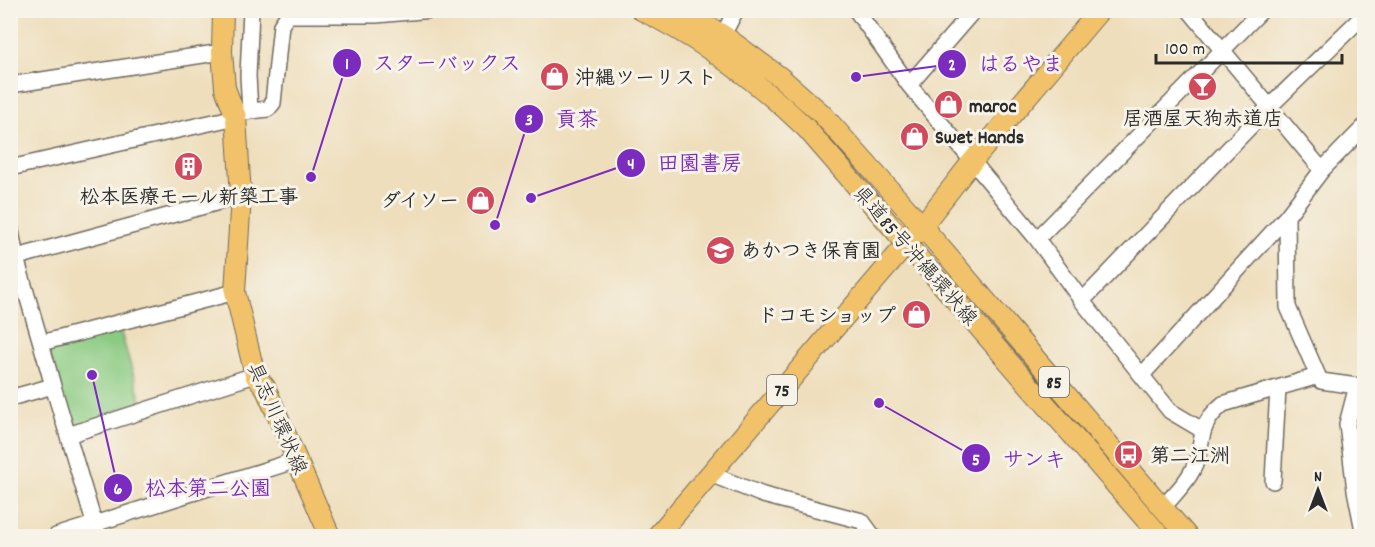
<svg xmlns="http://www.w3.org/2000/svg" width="1375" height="547" font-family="Dekko,'Klee One',sans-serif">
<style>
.green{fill:#8acb82;stroke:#5a7b56;stroke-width:1.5}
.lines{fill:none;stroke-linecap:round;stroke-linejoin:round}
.minor-casing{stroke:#6f6a5e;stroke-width:18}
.major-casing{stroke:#6f6a5e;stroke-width:22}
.minor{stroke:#fff;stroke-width:15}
.major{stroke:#f2c26a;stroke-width:20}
.labels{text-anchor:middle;stroke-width:6;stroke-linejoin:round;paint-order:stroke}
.shield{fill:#f7f3e8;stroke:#686764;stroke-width:1.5}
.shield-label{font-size:18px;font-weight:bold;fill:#2b2b2b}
.poi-label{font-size:20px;font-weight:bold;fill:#2b2b2b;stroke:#f7f3e8;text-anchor:start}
.street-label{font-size:20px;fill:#2b2b2b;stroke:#f7f3e8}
.leader{fill:none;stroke:#7b2cbf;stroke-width:2}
.callout-dot{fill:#7b2cbf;stroke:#f7f3e8;stroke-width:2}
.mark-label{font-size:18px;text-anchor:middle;font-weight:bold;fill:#fff}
.callout-label{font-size:21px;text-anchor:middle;font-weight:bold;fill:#7b2cbf;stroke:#f7f3e8;stroke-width:6;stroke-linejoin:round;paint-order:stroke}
</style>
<rect width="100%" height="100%" fill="#f7f3e8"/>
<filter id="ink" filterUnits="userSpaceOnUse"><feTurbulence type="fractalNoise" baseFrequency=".0167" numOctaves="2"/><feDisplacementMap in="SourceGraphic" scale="12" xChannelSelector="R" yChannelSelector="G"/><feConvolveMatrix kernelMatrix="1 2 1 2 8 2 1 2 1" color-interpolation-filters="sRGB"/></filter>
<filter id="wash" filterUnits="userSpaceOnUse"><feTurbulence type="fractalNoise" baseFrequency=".008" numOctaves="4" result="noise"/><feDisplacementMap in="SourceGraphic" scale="24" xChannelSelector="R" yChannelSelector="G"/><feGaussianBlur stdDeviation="1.35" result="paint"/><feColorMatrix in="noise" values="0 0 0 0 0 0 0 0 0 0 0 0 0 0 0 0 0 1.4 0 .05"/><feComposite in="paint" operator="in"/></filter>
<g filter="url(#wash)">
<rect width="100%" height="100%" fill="#eedebc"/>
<path class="green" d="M118 323 144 411 68 435 41 343Z"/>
</g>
<g filter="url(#ink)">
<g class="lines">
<defs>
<path id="minor" d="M856 10 909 85 1037 239 1082 301 1170 411 1202 430
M1189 10 1322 170
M723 35 736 10
M10 85 222 52
M909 85 974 10
M250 111 248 76 251 10
M234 113 268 109 273 103 281 25 288 15H376L432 10
M10 168 236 117
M1287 216 1288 307 1318 376 1321 381 1357 386 1364 385
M10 226 16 258 41 343 235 292
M1037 239 1262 10
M10 259 241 196
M1082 301 1268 108 1364 15
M1142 375 1287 216 1322 170 1364 127
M53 386 98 536
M1357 386 1347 424 1355 490 1364 535
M10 398 53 386 41 343
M68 435 255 375
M710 474 763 495 862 521 873 536
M1273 481 1278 388
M1162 509C1171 497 1185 485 1192 471 1206 445 1194 428 1223 404L1318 376
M56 536 297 460"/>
<path id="major" d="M223 10 222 52 225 88 236 117 241 196 235 292 255 375 265 387 330 536
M641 10C704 41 756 80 806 128L1160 536
M681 10 723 35 780 77 822 114 922 226 1187 536
M657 536 922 226 971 163 1100 10"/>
</defs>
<use href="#minor" class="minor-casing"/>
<use href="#major" class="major-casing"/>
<use href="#minor" class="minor"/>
<use href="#major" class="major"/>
</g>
</g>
<defs>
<symbol id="shop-disc" viewBox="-11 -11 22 22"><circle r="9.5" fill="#d1495b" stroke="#f7f3e8"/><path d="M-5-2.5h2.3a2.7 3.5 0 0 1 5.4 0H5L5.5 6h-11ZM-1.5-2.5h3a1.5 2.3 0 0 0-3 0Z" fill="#fff"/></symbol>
<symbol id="bar-disc" viewBox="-11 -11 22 22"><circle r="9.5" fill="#d1495b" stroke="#f7f3e8"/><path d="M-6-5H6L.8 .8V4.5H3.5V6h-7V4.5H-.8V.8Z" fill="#fff"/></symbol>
<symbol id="building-disc" viewBox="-11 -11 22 22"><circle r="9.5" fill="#d1495b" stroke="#f7f3e8"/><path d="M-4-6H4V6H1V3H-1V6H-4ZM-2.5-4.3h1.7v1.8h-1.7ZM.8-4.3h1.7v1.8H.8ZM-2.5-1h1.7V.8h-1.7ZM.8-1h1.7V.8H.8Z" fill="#fff"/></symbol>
<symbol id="school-disc" viewBox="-11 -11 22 22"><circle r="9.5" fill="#d1495b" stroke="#f7f3e8"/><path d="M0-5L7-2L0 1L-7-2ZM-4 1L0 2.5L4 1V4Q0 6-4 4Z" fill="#fff"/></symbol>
<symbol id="bus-disc" viewBox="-11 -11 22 22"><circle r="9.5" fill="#d1495b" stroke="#f7f3e8"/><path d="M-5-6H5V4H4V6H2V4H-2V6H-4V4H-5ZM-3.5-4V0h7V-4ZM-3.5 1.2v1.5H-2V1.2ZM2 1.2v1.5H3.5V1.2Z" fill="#fff"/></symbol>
</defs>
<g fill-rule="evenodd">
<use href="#shop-disc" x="538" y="60" width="33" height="33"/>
<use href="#bar-disc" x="1186" y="70" width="33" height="33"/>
<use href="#shop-disc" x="932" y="88" width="33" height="33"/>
<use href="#shop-disc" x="898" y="120" width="33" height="33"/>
<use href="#building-disc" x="172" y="150" width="33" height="33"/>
<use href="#shop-disc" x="464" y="184" width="33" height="33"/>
<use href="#school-disc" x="704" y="234" width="33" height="33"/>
<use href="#shop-disc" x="900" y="298" width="33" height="33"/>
<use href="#bus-disc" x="1112" y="438" width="33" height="33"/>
</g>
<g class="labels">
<g class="shield">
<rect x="1039" y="367" width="30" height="30" rx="4.5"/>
<rect x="767" y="375" width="30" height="30" rx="4.5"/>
</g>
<g class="shield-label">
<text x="1054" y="388">85</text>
<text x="782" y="396">75</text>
</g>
<g class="poi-label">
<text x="575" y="84">沖縄ツーリスト</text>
<text x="969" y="112">maroc</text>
<text x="1203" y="125" text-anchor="middle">居酒屋天狗赤道店</text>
<text x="935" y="143">Swet Hands</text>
<text x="189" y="203" text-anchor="middle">松本医療モール新築工事</text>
<text x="459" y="207" text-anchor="end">ダイソー</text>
<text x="741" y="257">あかつき保育園</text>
<text x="896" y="322" text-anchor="end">ドコモショップ</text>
<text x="1150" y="462">第二江洲</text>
</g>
<g class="street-label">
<text transform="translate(916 255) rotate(49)" y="7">県道85号沖縄環状線</text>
<text transform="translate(278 418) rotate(66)" y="7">具志川環状線</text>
</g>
</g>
<path class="leader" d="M311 177L347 63M856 77L952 64M495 225L529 119M531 198L631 163M879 403L976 458M92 375L118 488"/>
<g class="callout-dot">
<circle cx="311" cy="177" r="6"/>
<circle cx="856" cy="77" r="6"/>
<circle cx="495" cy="225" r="6"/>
<circle cx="531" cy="198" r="6"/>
<circle cx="879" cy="403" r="6"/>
<circle cx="92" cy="375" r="6"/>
<circle cx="347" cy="63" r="15"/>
<circle cx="952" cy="64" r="15"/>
<circle cx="529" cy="119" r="15"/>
<circle cx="631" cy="163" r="15"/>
<circle cx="976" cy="458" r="15"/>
<circle cx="118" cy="488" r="15"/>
</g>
<g class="mark-label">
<text x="347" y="69">1</text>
<text x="952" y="70">2</text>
<text x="529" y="125">3</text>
<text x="631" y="169">4</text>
<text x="976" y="465">5</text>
<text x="118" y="494">6</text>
</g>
<g class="callout-label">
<text x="447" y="70">スターバックス</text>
<text x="1021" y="71">はるやま</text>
<text x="577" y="126">貢茶</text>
<text x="700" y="170">田園書房</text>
<text x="1034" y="466">サンキ</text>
<text x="208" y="495">松本第二公園</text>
</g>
<rect width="1375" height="547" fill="none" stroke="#f7f3e8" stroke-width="36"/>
<g transform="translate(1318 490)" stroke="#f7f3e8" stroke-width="4.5" paint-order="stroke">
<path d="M0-4.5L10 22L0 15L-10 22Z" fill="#2b2b2b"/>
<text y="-9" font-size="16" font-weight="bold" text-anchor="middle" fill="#2b2b2b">N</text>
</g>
<path d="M1156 54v9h186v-9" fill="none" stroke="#2b2b2b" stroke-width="3"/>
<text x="1165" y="54" font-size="18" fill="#2b2b2b" stroke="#f7f3e8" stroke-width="4.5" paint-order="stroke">100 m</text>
</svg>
